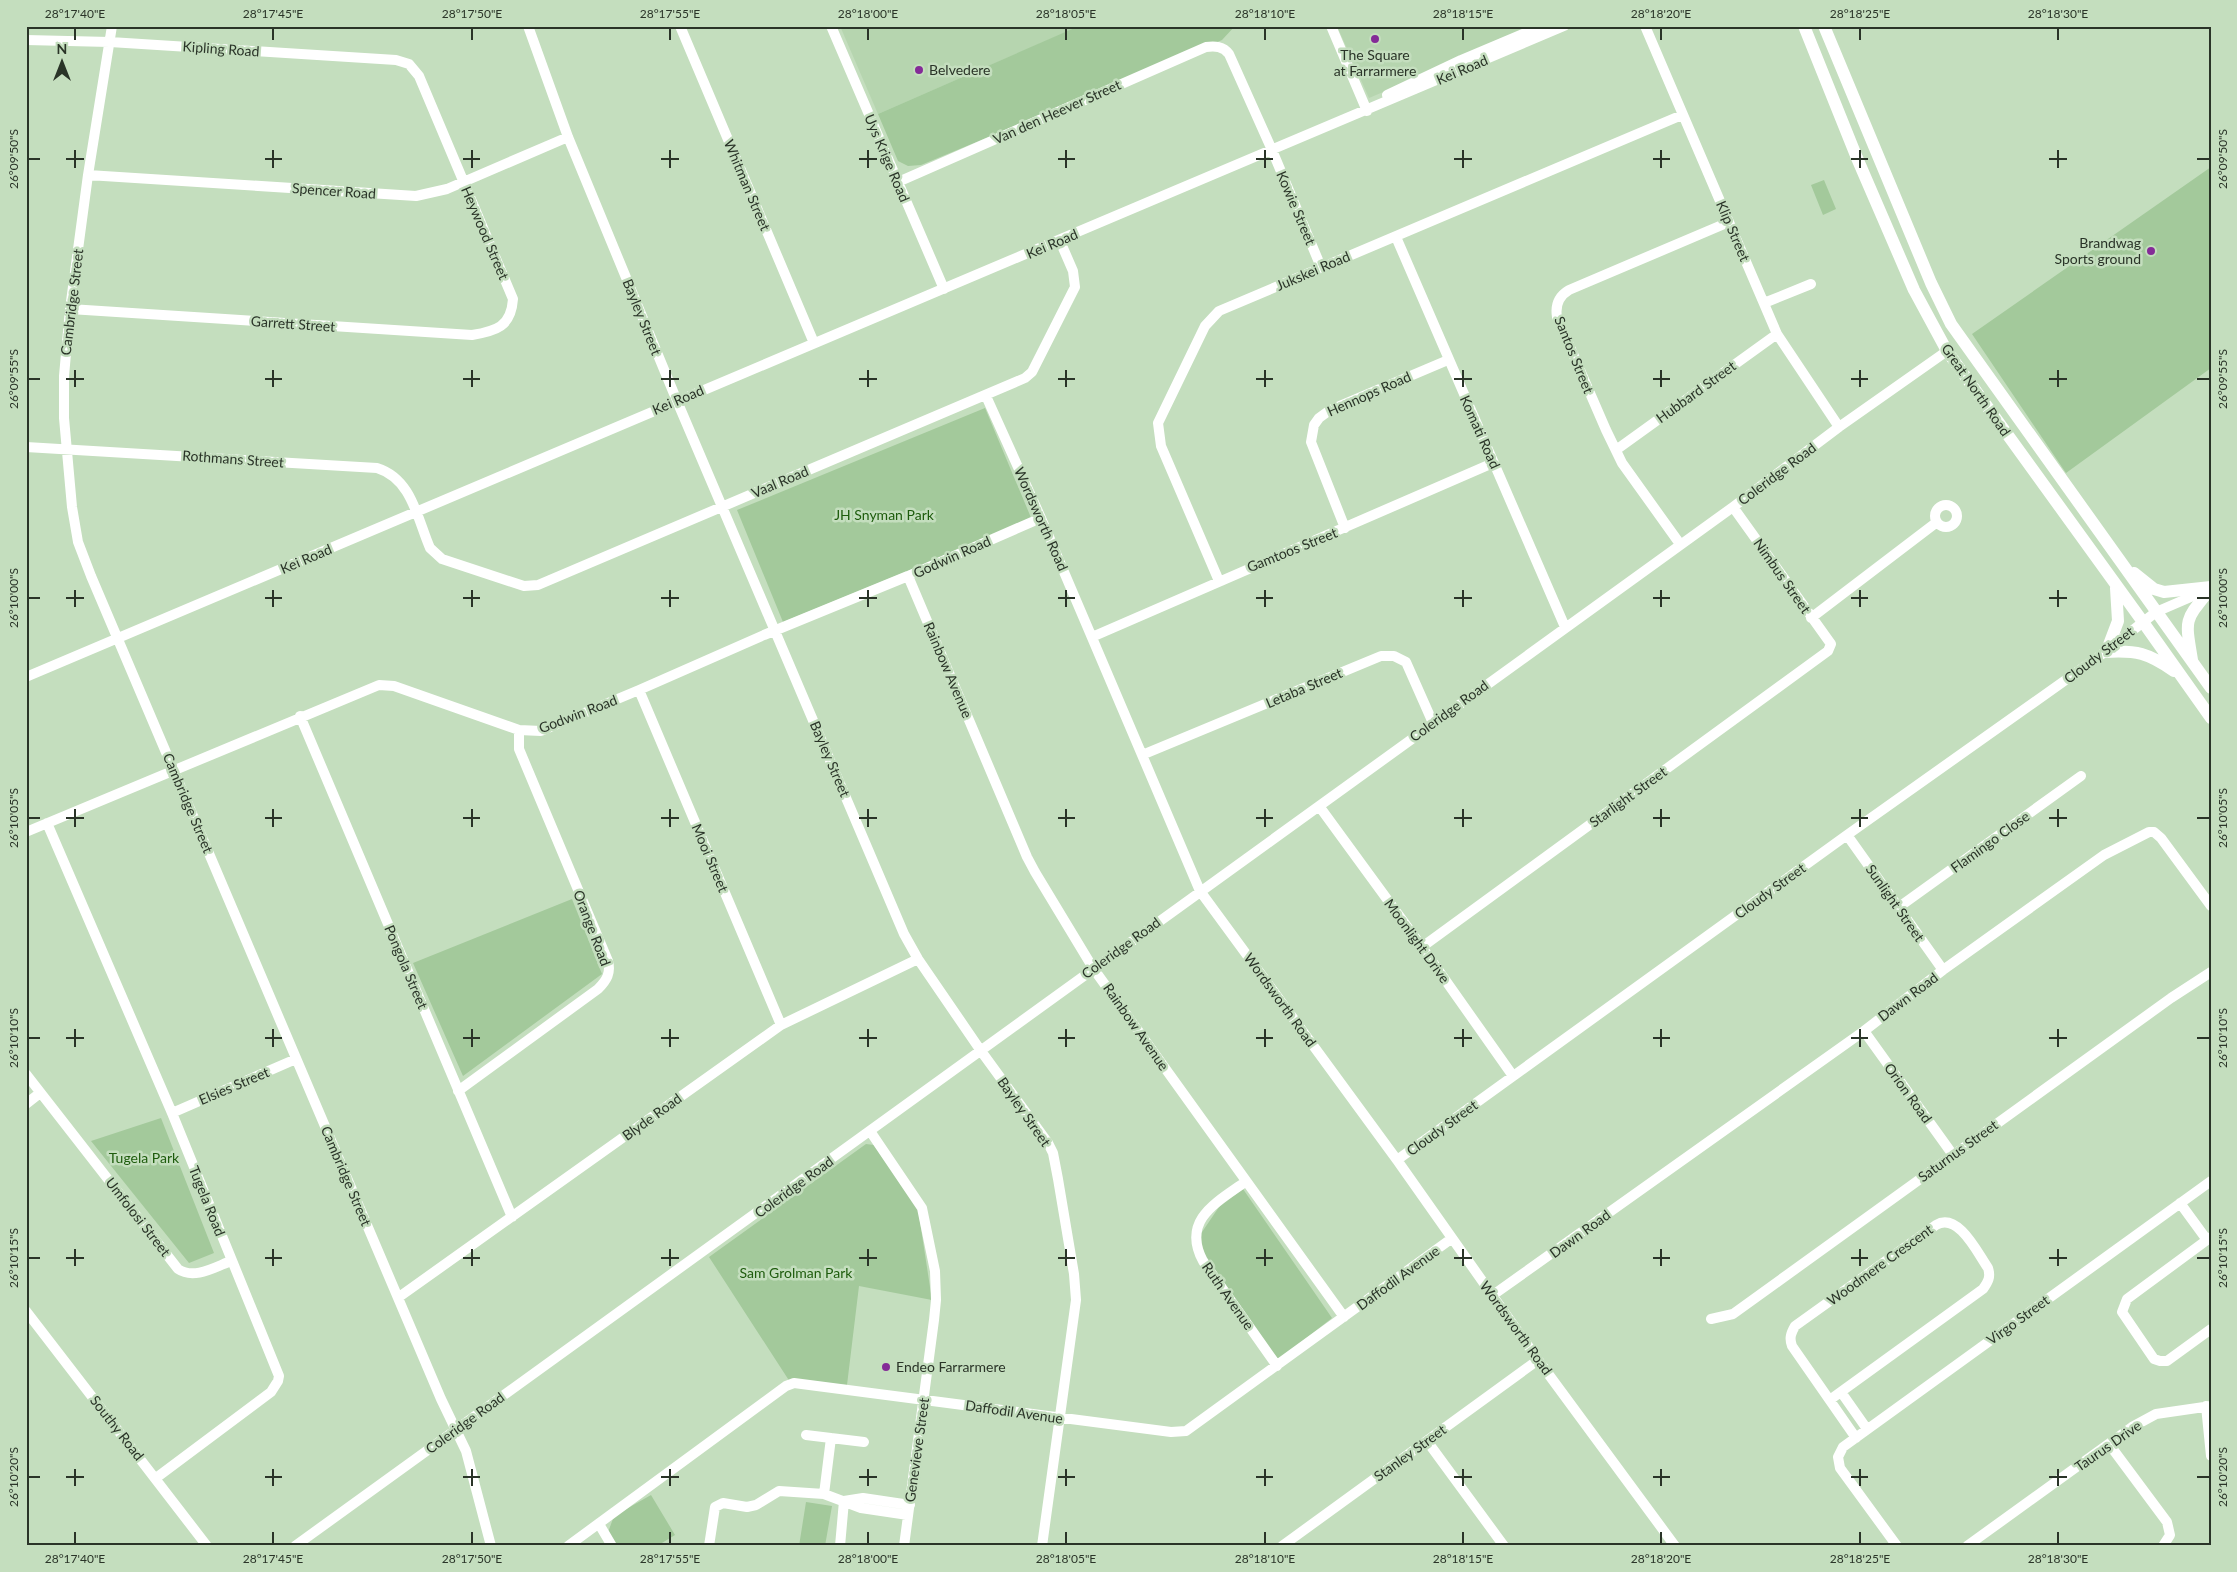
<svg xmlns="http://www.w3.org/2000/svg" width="2237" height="1572" font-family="Lato,sans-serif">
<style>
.built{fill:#b6d5af}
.green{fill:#a3c99b}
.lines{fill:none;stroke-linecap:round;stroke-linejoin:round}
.minor{stroke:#fff;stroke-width:10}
.major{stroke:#fff;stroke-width:12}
.ticks{fill:none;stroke:#2a3428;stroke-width:2}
.poi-dot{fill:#842b97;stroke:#c4debe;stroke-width:2}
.labels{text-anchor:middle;stroke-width:5;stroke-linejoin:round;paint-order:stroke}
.street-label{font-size:14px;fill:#2a3428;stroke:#c4debe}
.poi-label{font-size:14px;fill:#2a3428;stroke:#c4debe;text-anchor:start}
.park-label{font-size:14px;fill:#1e5c0d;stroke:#c4debe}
.neatline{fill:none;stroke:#2a3428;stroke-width:2}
.ticks-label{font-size:12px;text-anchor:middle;fill:#2a3428}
</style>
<rect width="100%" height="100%" fill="#c4debe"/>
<path class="built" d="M840 26H1080L878 114Z
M1337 26H1539L1369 98Z"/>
<path class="green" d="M1079 26H1235L1222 40 921 165 908 166 898 161 878 114Z
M2211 167V368L2066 473 1972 334Z
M1824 180 1836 209 1823 215 1811 185Z
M985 408 1032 520 783 622 737 510Z
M572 899 602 974 463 1076 413 963Z
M161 1118 214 1253 189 1263 91 1141Z
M866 1144 874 1145 918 1209 932 1300 859 1286 847 1385 790 1382 709 1257Z
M1243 1189 1332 1318 1277 1361 1205 1262 1200 1235 1219 1207Z
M651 1495 675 1535 657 1546H614L607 1535 614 1516Z
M806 1502 832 1506 825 1546H799Z"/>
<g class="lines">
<path class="minor" d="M112 26 88 175 70 309 64 376V418L72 507 78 542 91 576 441 1399 466 1451 491 1546
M528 26 568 137 677 401 904 934 918 959 981 1051 1048 1143 1053 1153 1058 1179 1074 1274 1076 1300 1042 1546
M680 26 814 343
M831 26 944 289
M1331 26 1367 111
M1645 26 1777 334 1839 427
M26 40 110 42 396 60 409 64 419 76 513 299C511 327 496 331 472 335L70 309
M1387 95 1461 60 1542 26
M88 175 416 196 447 189 568 137
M898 182 1206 47C1215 46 1223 46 1229 54L1272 150 1321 267
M1396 237 1565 627
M1764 303 1811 284
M986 396 1041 518 1200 891 1397 1160 1538 1360 1675 1546
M26 447 377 468C412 479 417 518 430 548L442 559 524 586 538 585 1025 378 1032 372 1075 287 1073 271 1060 241
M1616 450 1777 334
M1935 516a11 11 0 1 1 22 0a11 11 0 1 1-22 0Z
M1345 528 1311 442 1314 425 1319 418 1330 410 1448 360
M1680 544 1622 463 1606 430 1557 317C1555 305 1559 296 1569 290L1729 222
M908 576 1027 857 1035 872 1093 968 1344 1317
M1219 581 1161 446 1158 423 1205 326 1219 311 1682 115
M1811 618 1937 522
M1092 637C1225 578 1360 522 1493 463
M26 677 1564 26
M639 690 781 1025
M300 716 512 1217
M1142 755 1381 656H1394L1406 662 1433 723
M1319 806 1422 947 1513 1076
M47 823 172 1113 279 1376 278 1381 271 1392 156 1478
M26 832 379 685 394 686 519 730 541 731 639 690 764 635 908 576 1041 518
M1847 835 1943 970
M1899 907 2081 776
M1422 947 1828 651 1831 644 1733 507
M1864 1031 1953 1155
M26 1074 178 1269C194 1280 215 1267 231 1261
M458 1091 598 989C607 980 611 973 608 961L519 749V730
M26 1104 40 1093
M172 1113 296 1059
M870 1131 922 1208 935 1271 936 1300 934 1320 904 1546
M1397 1160 1847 835 2105 652 2156 612 2207 590
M1245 1182C1217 1202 1181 1220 1203 1261L1277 1366
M2180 1203 2207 1240
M2211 1237 2127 1299 2122 1312 2154 1359 2160 1361H2167L2211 1329
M1493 1295 1864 1031 1943 970 2104 855 2149 832H2154L2161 838 2211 906
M399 1297 781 1025 918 959
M26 1311 207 1546
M1711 1319 1733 1314 2171 998 2211 972
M1841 1392 1867 1429
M1831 1399 1983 1289C1988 1282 1991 1277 1988 1268 1977 1252 1958 1212 1936 1225L1795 1326C1791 1333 1789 1338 1792 1346L1856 1438
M2206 1406 2211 1456
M806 1435 864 1442
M1427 1441 1504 1546
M2109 1444 2167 1522 2170 1535 2163 1546
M824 1494 831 1438
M844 1501 863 1498 910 1505
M599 1524 612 1546
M295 1546 1733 507 1839 427 1947 351
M568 1546 786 1386 794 1383 1171 1432 1186 1431 1451 1239
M709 1546 715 1507 723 1503 747 1507 756 1505 779 1491 824 1494 861 1508 908 1515
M840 1546 844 1501
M1282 1546 1538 1360
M1897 1546 1840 1468 1838 1457 1843 1447 2211 1181
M1967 1546 2132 1427 2156 1414 2211 1406"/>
<path class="major" d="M1804 26 1857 158 1914 290 1947 351 2143 622 2211 718
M1824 26 1931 283 1951 324 2211 688
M2134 573 2154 589 2164 592 2211 587
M2107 650 2118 621 2116 588
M2105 652C2137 650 2148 653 2174 671
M2192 660C2185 617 2184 622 2211 588"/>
</g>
<path class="ticks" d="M75 28V40M273 28V40M472 28V40M670 28V40M868 28V40M1066 28V40M1265 28V40M1463 28V40M1661 28V40M1860 28V40M2058 28V40M75 150V168M273 150V168M472 150V168M670 150V168M868 150V168M1066 150V168M1265 150V168M1463 150V168M1661 150V168M1860 150V168M2058 150V168M28 159H40M66 159H84M265 159H282M463 159H480M661 159H679M859 159H877M1058 159H1075M1256 159H1273M1454 159H1472M1653 159H1670M1851 159H1868M2049 159H2067M2197 159H2210M75 370V387M273 370V387M472 370V387M670 370V387M868 370V387M1066 370V387M1265 370V387M1463 370V387M1661 370V387M1860 370V387M2058 370V387M28 379H40M66 379H84M265 379H282M463 379H480M661 379H679M859 379H877M1058 379H1075M1256 379H1273M1454 379H1472M1653 379H1670M1851 379H1868M2049 379H2067M2197 379H2210M75 590V607M273 590V607M472 590V607M670 590V607M868 590V607M1066 590V607M1265 590V607M1463 590V607M1661 590V607M1860 590V607M2058 590V607M28 598H40M66 598H84M265 598H282M463 598H480M661 598H679M859 598H877M1058 598H1075M1256 598H1273M1454 598H1472M1653 598H1670M1851 598H1868M2049 598H2067M2197 598H2210M75 809V827M273 809V827M472 809V827M670 809V827M868 809V827M1066 809V827M1265 809V827M1463 809V827M1661 809V827M1860 809V827M2058 809V827M28 818H40M66 818H84M265 818H282M463 818H480M661 818H679M859 818H877M1058 818H1075M1256 818H1273M1454 818H1472M1653 818H1670M1851 818H1868M2049 818H2067M2197 818H2210M75 1029V1047M273 1029V1047M472 1029V1047M670 1029V1047M868 1029V1047M1066 1029V1047M1265 1029V1047M1463 1029V1047M1661 1029V1047M1860 1029V1047M2058 1029V1047M28 1038H40M66 1038H84M265 1038H282M463 1038H480M661 1038H679M859 1038H877M1058 1038H1075M1256 1038H1273M1454 1038H1472M1653 1038H1670M1851 1038H1868M2049 1038H2067M2197 1038H2210M75 1249V1266M273 1249V1266M472 1249V1266M670 1249V1266M868 1249V1266M1066 1249V1266M1265 1249V1266M1463 1249V1266M1661 1249V1266M1860 1249V1266M2058 1249V1266M28 1258H40M66 1258H84M265 1258H282M463 1258H480M661 1258H679M859 1258H877M1058 1258H1075M1256 1258H1273M1454 1258H1472M1653 1258H1670M1851 1258H1868M2049 1258H2067M2197 1258H2210M75 1469V1486M273 1469V1486M472 1469V1486M670 1469V1486M868 1469V1486M1066 1469V1486M1265 1469V1486M1463 1469V1486M1661 1469V1486M1860 1469V1486M2058 1469V1486M28 1477H40M66 1477H84M265 1477H282M463 1477H480M661 1477H679M859 1477H877M1058 1477H1075M1256 1477H1273M1454 1477H1472M1653 1477H1670M1851 1477H1868M2049 1477H2067M2197 1477H2210M75 1532V1544M273 1532V1544M472 1532V1544M670 1532V1544M868 1532V1544M1066 1532V1544M1265 1532V1544M1463 1532V1544M1661 1532V1544M1860 1532V1544M2058 1532V1544"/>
<g class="poi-dot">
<circle cx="1375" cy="39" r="5"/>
<circle cx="919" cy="70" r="5"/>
<circle cx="2151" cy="251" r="5"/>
<circle cx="886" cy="1367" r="5"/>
</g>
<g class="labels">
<g class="street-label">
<text transform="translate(221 49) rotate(4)" y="5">Kipling Road</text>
<text transform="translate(1462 70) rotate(-23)" y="5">Kei Road</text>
<text transform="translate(1057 112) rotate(-24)" y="5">Van den Heever Street</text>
<text transform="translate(887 158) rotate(67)" y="5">Uys Krige Road</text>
<text transform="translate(747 185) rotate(67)" y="5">Whitman Street</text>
<text transform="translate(334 191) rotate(4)" y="5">Spencer Road</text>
<text transform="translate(1296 208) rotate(67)" y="5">Kowie Street</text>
<text transform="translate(1733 231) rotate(67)" y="5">Klip Street</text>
<text transform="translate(485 233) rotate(67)" y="5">Heywood Street</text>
<text transform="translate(1052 244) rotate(-23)" y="5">Kei Road</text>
<text transform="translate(1313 271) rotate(-23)" y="5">Jukskei Road</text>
<text transform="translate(72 302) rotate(-83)" y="5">Cambridge Street</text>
<text transform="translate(642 317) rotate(68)" y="5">Bayley Street</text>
<text transform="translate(293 324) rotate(4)" y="5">Garrett Street</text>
<text transform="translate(1574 355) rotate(68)" y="5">Santos Street</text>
<text transform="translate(1976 390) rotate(55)" y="5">Great North Road</text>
<text transform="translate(1696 392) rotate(-36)" y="5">Hubbard Street</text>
<text transform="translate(1369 394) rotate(-24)" y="5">Hennops Road</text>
<text transform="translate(678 400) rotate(-23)" y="5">Kei Road</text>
<text transform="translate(1480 432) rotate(66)" y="5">Komati Road</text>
<text transform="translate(233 459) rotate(4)" y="5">Rothmans Street</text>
<text transform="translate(1777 474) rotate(-37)" y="5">Coleridge Road</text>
<text transform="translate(780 482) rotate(-23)" y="5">Vaal Road</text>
<text transform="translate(1041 519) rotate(66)" y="5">Wordsworth Road</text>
<text transform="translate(1292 550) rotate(-22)" y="5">Gamtoos Street</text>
<text transform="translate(952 557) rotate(-24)" y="5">Godwin Road</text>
<text transform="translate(306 559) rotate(-23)" y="5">Kei Road</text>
<text transform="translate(1782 576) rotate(55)" y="5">Nimbus Street</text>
<text transform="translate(2099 655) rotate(-37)" y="5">Cloudy Street</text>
<text transform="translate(948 670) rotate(67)" y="5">Rainbow Avenue</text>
<text transform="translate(1304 688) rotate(-23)" y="5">Letaba Street</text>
<text transform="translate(1449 711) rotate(-36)" y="5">Coleridge Road</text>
<text transform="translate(578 714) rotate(-21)" y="5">Godwin Road</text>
<text transform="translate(830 759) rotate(67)" y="5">Bayley Street</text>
<text transform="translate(1628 797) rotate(-36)" y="5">Starlight Street</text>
<text transform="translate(188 803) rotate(67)" y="5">Cambridge Street</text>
<text transform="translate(1990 842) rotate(-36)" y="5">Flamingo Close</text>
<text transform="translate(710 858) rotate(67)" y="5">Mooi Street</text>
<text transform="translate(1770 891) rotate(-36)" y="5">Cloudy Street</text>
<text transform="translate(1895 903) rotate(55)" y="5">Sunlight Street</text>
<text transform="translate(592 928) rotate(69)" y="5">Orange Road</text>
<text transform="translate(1417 941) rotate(54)" y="5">Moonlight Drive</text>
<text transform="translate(1121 948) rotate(-36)" y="5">Coleridge Road</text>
<text transform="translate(406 967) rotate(67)" y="5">Pongola Street</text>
<text transform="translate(1908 997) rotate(-37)" y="5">Dawn Road</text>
<text transform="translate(1280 1000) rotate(54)" y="5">Wordsworth Road</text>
<text transform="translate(1136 1027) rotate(55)" y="5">Rainbow Avenue</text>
<text transform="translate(234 1086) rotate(-23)" y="5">Elsies Street</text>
<text transform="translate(1908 1093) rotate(54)" y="5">Orion Road</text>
<text transform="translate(1024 1112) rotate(55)" y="5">Bayley Street</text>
<text transform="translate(652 1117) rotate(-36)" y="5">Blyde Road</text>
<text transform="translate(1442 1128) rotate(-36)" y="5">Cloudy Street</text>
<text transform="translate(1958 1151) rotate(-36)" y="5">Saturnus Street</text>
<text transform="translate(346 1176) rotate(67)" y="5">Cambridge Street</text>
<text transform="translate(794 1187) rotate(-36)" y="5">Coleridge Road</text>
<text transform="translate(207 1201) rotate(68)" y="5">Tugela Road</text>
<text transform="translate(138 1217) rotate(52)" y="5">Umfolosi Street</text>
<text transform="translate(1580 1234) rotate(-36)" y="5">Dawn Road</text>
<text transform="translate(1880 1265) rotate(-36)" y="5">Woodmere Crescent</text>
<text transform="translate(1398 1278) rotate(-36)" y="5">Daffodil Avenue</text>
<text transform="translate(1228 1296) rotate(55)" y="5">Ruth Avenue</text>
<text transform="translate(2018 1320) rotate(-36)" y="5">Virgo Street</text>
<text transform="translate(1516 1328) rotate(54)" y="5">Wordsworth Road</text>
<text transform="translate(1014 1412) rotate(8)" y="5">Daffodil Avenue</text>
<text transform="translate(465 1423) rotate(-36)" y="5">Coleridge Road</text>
<text transform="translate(117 1428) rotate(52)" y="5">Southy Road</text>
<text transform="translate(2108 1446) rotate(-35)" y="5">Taurus Drive</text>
<text transform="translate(917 1450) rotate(-82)" y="5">Genevieve Street</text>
<text transform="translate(1410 1453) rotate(-36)" y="5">Stanley Street</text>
</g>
<g class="poi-label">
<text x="1375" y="60" text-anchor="middle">The Square<tspan x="1375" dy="16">at Farrarmere</tspan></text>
<text x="929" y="75">Belvedere</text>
<text x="2141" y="248" text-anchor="end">Brandwag<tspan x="2141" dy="16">Sports ground</tspan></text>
<text x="896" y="1372">Endeo Farrarmere</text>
</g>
<g class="park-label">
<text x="884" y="520">JH Snyman Park</text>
<text x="144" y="1163">Tugela Park</text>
<text x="796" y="1278">Sam Grolman Park</text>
</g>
</g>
<rect width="2237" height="1572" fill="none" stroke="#c4debe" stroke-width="55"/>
<g transform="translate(62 62)" stroke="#c4debe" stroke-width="4" paint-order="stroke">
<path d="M0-4L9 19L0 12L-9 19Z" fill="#2a3428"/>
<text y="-8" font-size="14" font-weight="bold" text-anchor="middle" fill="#2a3428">N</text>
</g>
<rect x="28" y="28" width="2182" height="1516" class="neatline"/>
<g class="ticks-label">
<text x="75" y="18">28°17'40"E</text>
<text x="273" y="18">28°17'45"E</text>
<text x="472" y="18">28°17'50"E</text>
<text x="670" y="18">28°17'55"E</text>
<text x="868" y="18">28°18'00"E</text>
<text x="1066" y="18">28°18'05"E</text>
<text x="1265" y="18">28°18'10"E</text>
<text x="1463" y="18">28°18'15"E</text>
<text x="1661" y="18">28°18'20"E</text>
<text x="1860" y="18">28°18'25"E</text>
<text x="2058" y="18">28°18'30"E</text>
<text transform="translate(14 159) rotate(-90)" y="4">26°09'50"S</text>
<text transform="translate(2223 159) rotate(-90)" y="4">26°09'50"S</text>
<text transform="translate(14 379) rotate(-90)" y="4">26°09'55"S</text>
<text transform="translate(2223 379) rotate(-90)" y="4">26°09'55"S</text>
<text transform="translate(14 598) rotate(-90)" y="4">26°10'00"S</text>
<text transform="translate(2223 598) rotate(-90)" y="4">26°10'00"S</text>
<text transform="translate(14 818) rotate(-90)" y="4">26°10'05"S</text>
<text transform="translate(2223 818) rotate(-90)" y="4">26°10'05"S</text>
<text transform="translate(14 1038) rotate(-90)" y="4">26°10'10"S</text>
<text transform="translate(2223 1038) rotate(-90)" y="4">26°10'10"S</text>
<text transform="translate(14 1258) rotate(-90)" y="4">26°10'15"S</text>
<text transform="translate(2223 1258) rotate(-90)" y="4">26°10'15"S</text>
<text transform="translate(14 1477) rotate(-90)" y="4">26°10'20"S</text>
<text transform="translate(2223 1477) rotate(-90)" y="4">26°10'20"S</text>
<text x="75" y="1563">28°17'40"E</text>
<text x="273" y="1563">28°17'45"E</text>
<text x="472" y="1563">28°17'50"E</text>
<text x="670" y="1563">28°17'55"E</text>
<text x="868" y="1563">28°18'00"E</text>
<text x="1066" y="1563">28°18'05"E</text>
<text x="1265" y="1563">28°18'10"E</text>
<text x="1463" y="1563">28°18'15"E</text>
<text x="1661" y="1563">28°18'20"E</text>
<text x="1860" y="1563">28°18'25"E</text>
<text x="2058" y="1563">28°18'30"E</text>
</g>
</svg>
